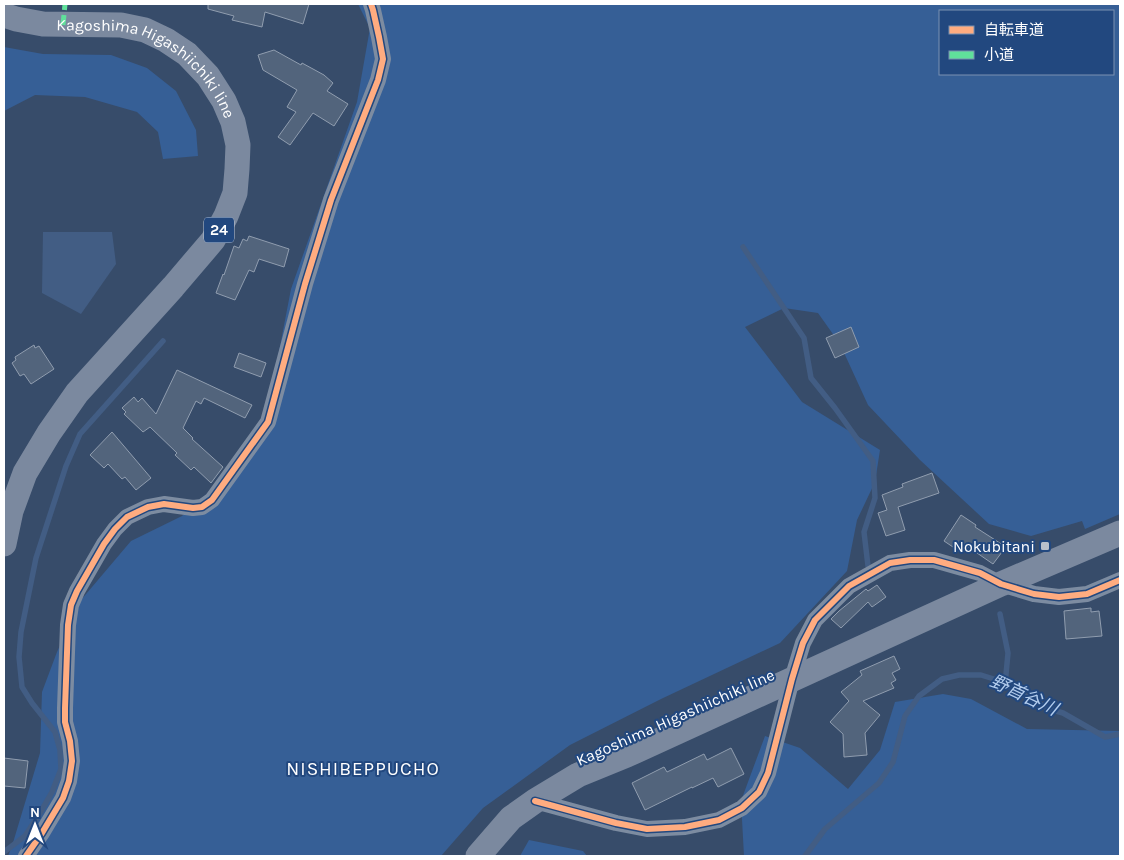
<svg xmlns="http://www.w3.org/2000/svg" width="1124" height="860" font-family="Karla,'Noto Sans JP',sans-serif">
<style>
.green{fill:#365f96;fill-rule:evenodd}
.water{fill:#425d84}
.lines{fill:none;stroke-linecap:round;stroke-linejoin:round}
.stream{stroke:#425d84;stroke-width:5.5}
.building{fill:#52647c;stroke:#909daf}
.street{stroke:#7d8ca1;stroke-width:16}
.primary{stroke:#7b899f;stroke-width:25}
.quiet{stroke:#60e19b;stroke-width:5;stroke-dasharray:10 5;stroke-linecap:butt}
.cycleway-casing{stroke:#22487f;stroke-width:9}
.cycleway{stroke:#ffac80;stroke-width:6}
.poi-dot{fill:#b9c0cb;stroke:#22487f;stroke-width:2}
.labels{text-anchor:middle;stroke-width:4;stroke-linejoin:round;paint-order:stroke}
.shield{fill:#22487f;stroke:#bdc8d9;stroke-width:1}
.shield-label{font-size:15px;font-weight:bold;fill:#fff}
.street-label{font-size:16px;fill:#fff;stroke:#22487f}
.poi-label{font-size:16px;fill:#fff;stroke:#22487f;text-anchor:end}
.water-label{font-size:18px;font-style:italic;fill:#b3cdee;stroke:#22487f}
.quarter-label{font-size:19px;letter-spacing:1px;fill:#fff;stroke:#22487f}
</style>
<rect width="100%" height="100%" fill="#374c6a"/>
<path class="green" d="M358 4H1120V514L1085 529 1082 521 1031 536 989 524 920 460 868 405 840 344 818 313 784 308 745 327 802 402 880 450 875 482 857 520 847 571 780 643 661 699 570 745 483 808 441 856H8L12 846 40 753 42 692 57 652 81 600 131 541 182 516 250 455 271 393 291 289 357 102 370 28ZM940 11H1113V74H940Z
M4 47 43 54 111 55 147 68 176 91 196 130 198 156 163 159 158 132 137 112 85 97 35 95 4 111Z
M943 694 971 699 1027 729 1120 731V856H744L741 801 765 736 800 748 848 789 880 750 895 702Z
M529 840 583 851 587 856H520Z"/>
<path class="water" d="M43 232H112L116 264 81 314 42 293Z"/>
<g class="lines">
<path class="stream" d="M743 247 804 338 811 378 835 408 873 461 875 498 864 532 868 566
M1000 614 1008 653 1005 685
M4 852 25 836 40 813 52 792 61 769 60 750 55 732 32 703 22 687 19 657 21 632 36 558 66 466 80 434 163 341
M805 856 825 829 879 783 893 762 905 716 919 696 942 679 959 675H981L997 680 1049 709 1063 713 1105 737 1120 734"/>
</g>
<path class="building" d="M208 4H309L303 24 265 12 262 27 232 20 234 16 208 9Z
M274 50 301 65 302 63 324 75 333 83 327 91 348 104 334 126 313 113 290 145 278 137 296 112 287 107 297 90 263 70 258 55Z
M249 236 289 249 284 267 259 259 254 272 249 270 235 300 216 293 223 274 224 275 234 246 239 248 243 239 247 241Z
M851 327 859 347 835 358 826 338Z
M34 345 35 348 39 346 54 369 31 384 24 374 20 376 12 363 16 360 15 357Z
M239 353 266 363 261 377 234 367Z
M177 370 252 405 245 418 204 398 201 404 196 401 183 428 193 438 192 439 223 467 211 483 194 467 191 470 175 455 177 453 150 427 143 432 124 414 126 412 122 408 134 397 138 402 142 398 156 414Z
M112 432 151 478 136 490 125 477 122 479 108 464 104 468 90 455Z
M932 473 939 493 898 507 905 530 886 536 878 513 887 510 882 495 903 487 902 484Z
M961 515 976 525 975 527 1003 545 999 550 1002 552 993 564 964 544 959 551 944 541Z
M877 585 886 597 872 607 868 602 841 628 831 619 839 611 866 589 868 591Z
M1091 608V612L1099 611 1102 636 1066 639 1064 611Z
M894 656 900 669 892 673 896 680 891 683 894 688 863 701 880 715 865 733 867 755 844 757 843 734 830 722 849 701 841 692 862 675 860 671Z
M731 748 744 774 718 787 713 778 692 788V787L645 810 632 783 664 767 667 772 704 754 707 760Z
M4 758 28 761 25 788 4 786Z"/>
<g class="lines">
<path class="street" d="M535 801 616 823 647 829 685 827 719 820 742 808 759 792 768 773 792 679 803 643 815 620 849 586 890 563 910 560H934L980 573 1001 584 1034 594 1059 597 1087 594 1120 580
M26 856 42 833 63 798 69 781 72 761 70 741 65 722V708L68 625 71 605 77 591 104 544 115 529 127 517 148 507 164 504 193 508 202 507 212 500 268 422 305 284 331 200 378 80 383 59 379 37 373 10 371 4"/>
<g class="primary">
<path id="s1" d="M4 15 16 19 43 24 121 25 145 30 166 40 187 54 208 76 224 101 233 122 238 145 237 169 235 193 226 216 213 240 173 287 77 393 49 433 25 473 11 511 4 544"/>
<path d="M478 856 511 818 535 801 578 775 627 755 1001 584 1120 533"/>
</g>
<path class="quiet" d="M63 25 65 4"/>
<defs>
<path id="cycleway" d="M535 801 616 823 647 829 685 827 719 820 742 808 759 792 768 773 792 679 803 643 815 620 849 586 890 563 910 560H934L980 573 1001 584 1034 594 1059 597 1087 594 1120 580
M26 856 42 833 63 798 69 781 72 761 70 741 65 722V708L68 625 71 605 77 591 104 544 115 529 127 517 148 507 164 504 193 508 202 507 212 500 268 422 305 284 331 200 378 80 383 59 379 37 373 10 371 4"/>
</defs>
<use href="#cycleway" class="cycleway-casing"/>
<use href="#cycleway" class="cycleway"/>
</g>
<rect class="poi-dot" x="1040" y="541" width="10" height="10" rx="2.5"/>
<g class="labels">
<rect class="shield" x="204" y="217.5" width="30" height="25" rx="4"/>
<g class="shield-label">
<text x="219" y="235">24</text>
</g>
<g class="street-label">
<text dy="6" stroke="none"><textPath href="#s1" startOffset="161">Kagoshima Higashiichiki line</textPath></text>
<text transform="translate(675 717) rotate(-24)" y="6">Kagoshima Higashiichiki line</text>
</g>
<g class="poi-label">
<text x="1035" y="552">Nokubitani</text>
</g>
<g class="water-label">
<text transform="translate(1024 695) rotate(25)" y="6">野首谷川</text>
</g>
<g class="quarter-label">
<text x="363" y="775">NISHIBEPPUCHO</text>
</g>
</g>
<rect width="1124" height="860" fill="none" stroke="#ffffff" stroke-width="10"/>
<rect x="939" y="10" width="175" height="65" fill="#22487f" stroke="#7a91b2"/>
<rect x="949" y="26" width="25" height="8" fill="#ffac80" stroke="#7a91b2"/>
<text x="984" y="35" font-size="15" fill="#ffffff">自転車道</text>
<rect x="949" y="51" width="25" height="8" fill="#60e19b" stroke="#7a91b2"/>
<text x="984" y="60" font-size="15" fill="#ffffff">小道</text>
<g transform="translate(35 825)" stroke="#22487f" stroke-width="4" paint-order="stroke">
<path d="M0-4L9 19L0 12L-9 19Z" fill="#ffffff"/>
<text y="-8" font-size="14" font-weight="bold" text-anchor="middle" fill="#ffffff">N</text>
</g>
</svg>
